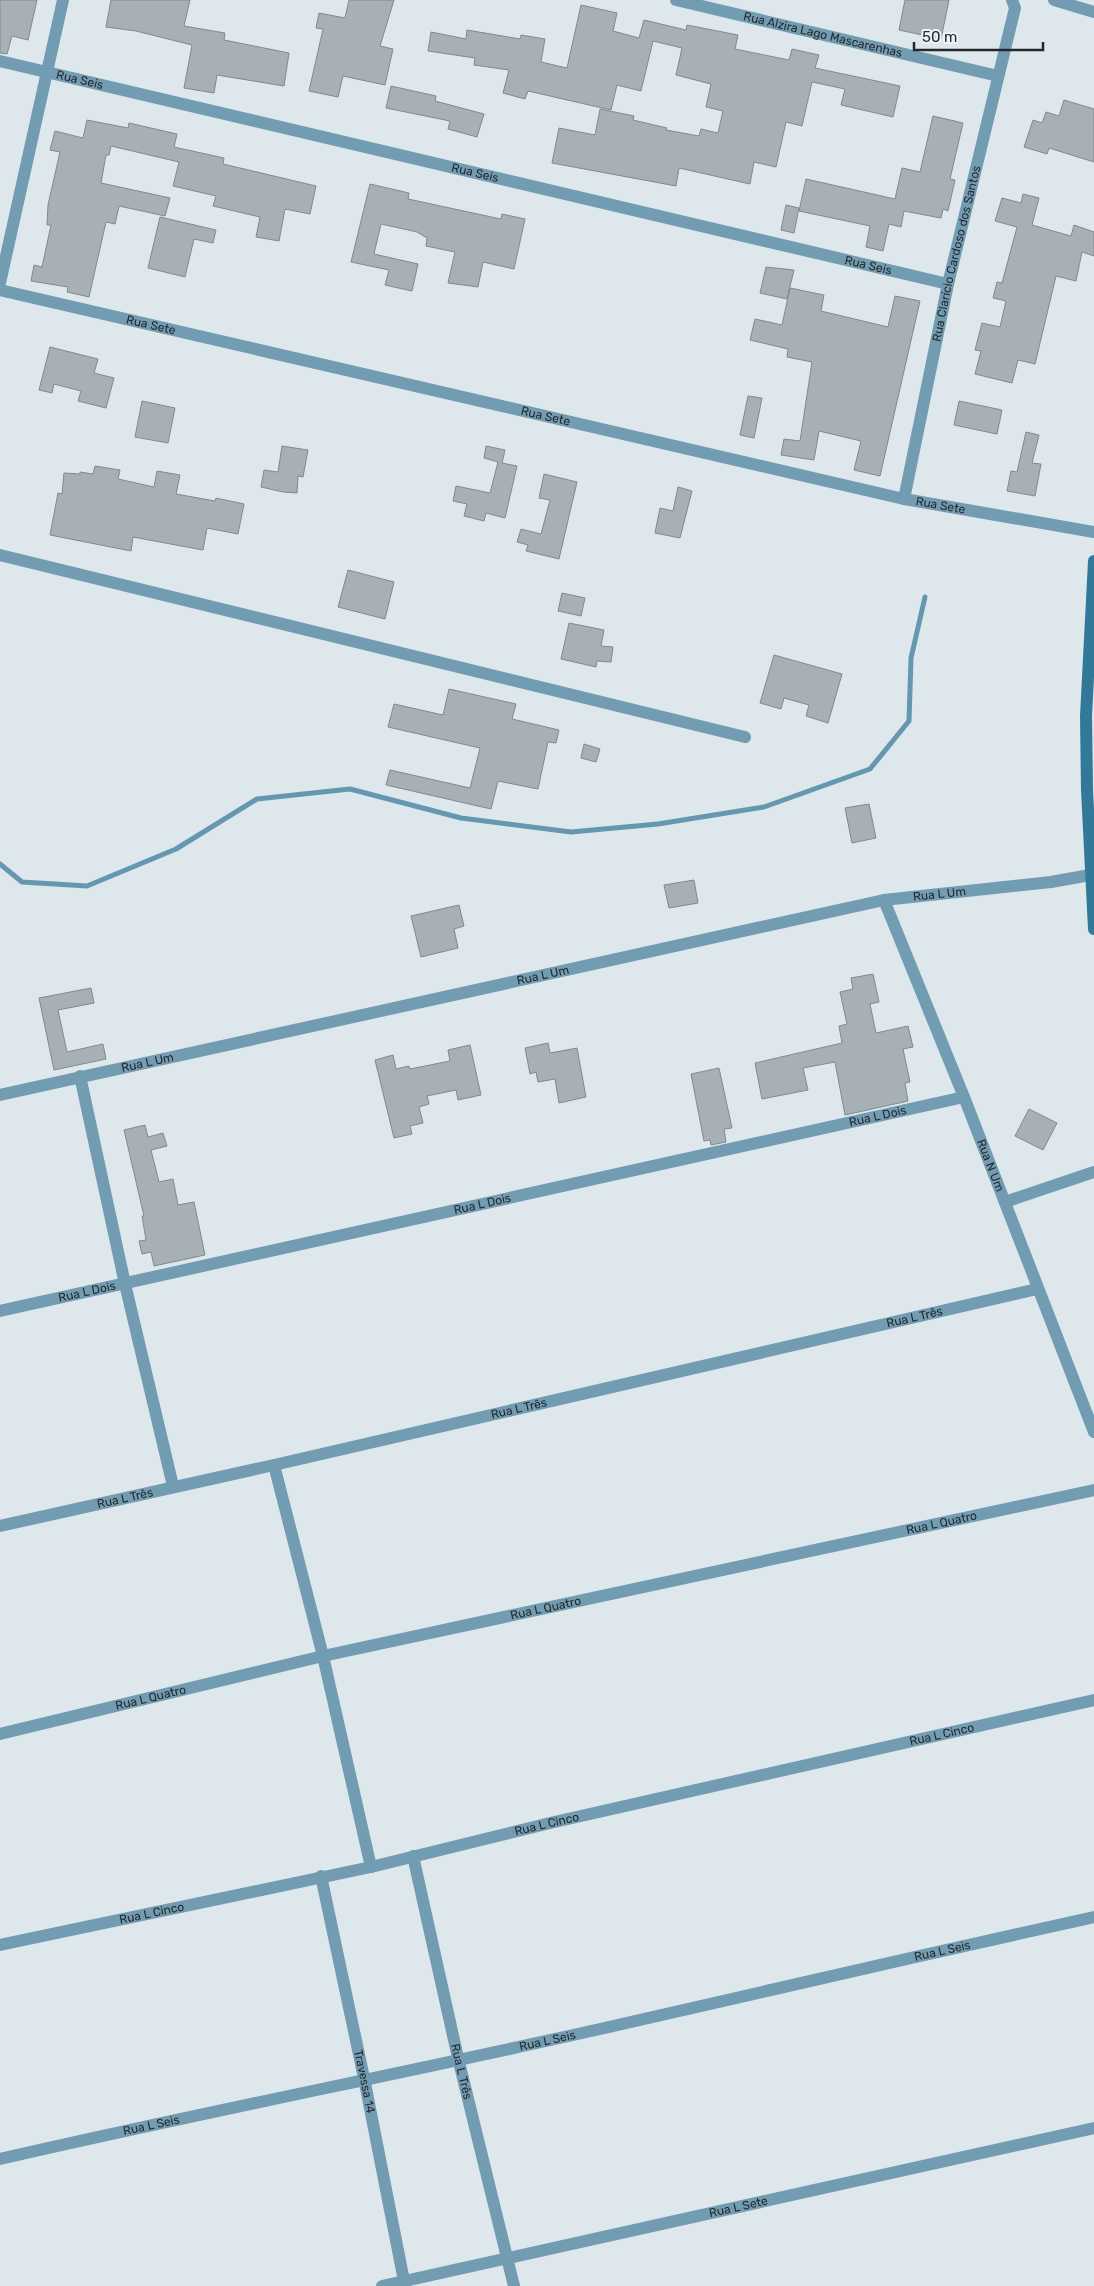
<svg xmlns="http://www.w3.org/2000/svg" width="1094" height="2286" font-family="Rubik,sans-serif">
<style>
.lines{fill:none;stroke-linecap:round;stroke-linejoin:round}
.stream{stroke:#6597b0;stroke-width:5}
.building{fill:#a6b0b5;stroke:#80898e}
.street{stroke:#729cb2;stroke-width:12}
.secondary{stroke:#327898;stroke-width:12}
.labels{text-anchor:middle;stroke-width:4;stroke-linejoin:round;paint-order:stroke}
.street-label{font-size:12px;fill:#26292b;stroke:#eaf4fa}
</style>
<rect width="100%" height="100%" fill="#dde7ec"/>
<g class="lines">
<path class="stream" d="M0 864 22 882 87 886 176 849 257 799 350 789 461 818 571 832 658 824 764 807 870 769 909 721 911 658 925 597"/>
</g>
<path class="building" d="M0 0H37L28 40 12 36 7 54 0 53Z
M111 0H190L184 26 225 33 224 40 289 53 284 86 217 75 214 93 184 88 192 45 136 31 106 27Z
M349 0H394L380 46 393 49 385 85 343 76 338 97 309 91 323 29 316 28 319 13 345 18Z
M905 0H949L941 39 899 30Z
M581 5 617 13 613 31 639 38 644 20 686 30 687 25 738 35 735 49 789 60 792 49 819 55 815 68 900 86 893 117 841 105 845 89 812 82 802 126 786 122 776 167 754 162 750 184 679 168 676 186 552 163 559 128 595 135 600 109 634 116 633 120 667 128 666 130 699 136 701 129 718 133 723 111 706 107 711 84 676 75 682 48 653 41 641 91 617 85 611 110 528 91 525 99 503 93 509 70 474 65 475 58 428 51 431 32 466 39 467 30 520 39 521 35 545 39 541 62 567 68Z
M391 86 436 96 435 101 484 114 477 137 448 129 450 121 386 108Z
M1064 100 1094 109V162L1049 148 1047 154 1024 147 1033 120 1042 123 1046 112 1059 116Z
M933 116 963 123 950 179 955 180 948 211 943 209 941 218 904 211 901 227 889 224 883 251 866 247 870 226 799 211 806 179 895 199 902 168 920 172Z
M87 120 128 128 129 123 177 134 174 147 224 158 223 164 316 186 310 214 285 209 279 241 256 237 260 217 213 206 216 196 173 186 179 162 111 146 109 155H106L101 183 170 198 165 216 119 206 115 224 106 222 89 297 67 292 68 287 31 281 34 265 42 267 51 225H47L48 205 60 152 50 150 55 131 83 138Z
M370 184 409 193 408 199 501 219 502 214 525 219 514 269 483 262 478 287 448 283 455 252 426 246 427 238 417 232 381 224 374 254 418 264 412 291 385 285 389 270 351 262Z
M1023 194 1039 198 1032 225 1071 236 1074 225 1094 232V256L1082 252 1076 281 1056 276 1035 364 1018 360 1012 383 975 374 981 351 975 350 982 323 1000 327 1006 301 993 298 997 282 1002 283 1017 227 995 221 1002 198 1021 203Z
M786 205 799 208 794 233 781 230Z
M160 217 216 230 213 243 194 239 185 277 148 268Z
M766 267 794 270 787 299 760 293Z
M790 288 824 295 821 311 888 327 895 296 920 301 880 476 854 470 861 441 819 431 814 460 781 455 784 439 800 441 812 362 787 357 788 349 750 340 755 319 782 325Z
M50 347 98 359 94 373 114 378 106 408 78 401 81 391 54 384 52 393 39 390Z
M748 396 762 398 754 438 740 435Z
M142 401 175 408 168 443 135 437Z
M959 401 1002 410 997 434 954 425Z
M1026 432 1039 435 1032 463 1041 464 1035 496 1007 491 1011 471 1017 472Z
M282 446 308 450 303 477 298 476 297 493 283 492 261 487 264 470 278 472Z
M486 446 505 450 502 463 517 466 505 518 486 513 484 521 464 516 467 504 453 501 456 486 490 493 498 462 484 458Z
M95 466 120 470 118 479 154 487 157 471 180 475 176 494 215 501 216 498 244 504 238 534 207 528 203 550 133 537 131 551 50 535 58 493 62 494 64 473 80 474V472L93 474Z
M544 474 577 482 559 559 526 551 528 545 517 542 521 529 541 534 550 500 539 498Z
M678 487 692 491 680 538 655 533 660 508 673 511Z
M348 570 394 582 385 619 338 607Z
M562 593 585 598 581 616 558 611Z
M569 623 604 630 601 646 613 647 611 662 597 661 596 667 561 659Z
M774 655 842 674 828 723 806 716 809 705 784 698 781 709 760 703Z
M449 689 516 704 512 719 559 730 556 743 548 742 538 789 498 781 491 809 386 785 390 770 470 788 480 748 388 727 394 704 443 715Z
M584 744 600 749 596 762 581 758Z
M869 804 876 838 852 843 845 808Z
M694 880 698 903 669 908 664 885Z
M459 905 464 926 454 929 458 948 421 957 411 916Z
M873 974 879 1002 870 1004 876 1033 908 1026 913 1047 903 1049 910 1082 905 1083 908 1101 845 1115 835 1062 803 1068 808 1090 762 1099 755 1063 842 1043 839 1026 847 1024 840 992 853 989 851 978Z
M91 988 94 1003 58 1010 67 1052 103 1044 106 1059 54 1070 39 998Z
M548 1043 550 1053 577 1048 586 1097 559 1103 555 1079 538 1082 536 1072 530 1074 525 1048Z
M470 1045 481 1095 458 1100 456 1090 427 1096 429 1104 419 1107 423 1123 410 1126 412 1134 394 1138 375 1060 393 1055 396 1069 409 1066 410 1069 450 1061 448 1050Z
M719 1068 732 1128 724 1129 726 1142 711 1145 710 1140 704 1141 691 1074Z
M1029 1109 1057 1123 1043 1150 1015 1136Z
M145 1125 148 1137 163 1133 167 1146 151 1150 159 1182 173 1179 178 1205 194 1202 205 1255 154 1266 151 1252 142 1254 139 1241 146 1240 142 1216H144L124 1130Z"/>
<g class="lines">
<g class="street">
<path id="s1" d="M676 0 998 76"/>
<path d="M1054 0 1094 12"/>
<path id="s2" d="M0 61 948 284"/>
<path d="M0 283 63 0"/>
<path id="s3" d="M0 290 904 499 1094 532"/>
<path id="s4" d="M904 499 948 284 1015 8 1012 0"/>
<path d="M0 555 745 737"/>
<path id="s5" d="M884 900 964 1097 1094 1432"/>
<path d="M80 1076 125 1284 173 1486"/>
<path id="s6" d="M0 1095 884 900 1051 882 1090 875"/>
<path d="M1005 1202 1094 1172"/>
<path id="s7" d="M0 1311 964 1097"/>
<path d="M274 1465 323 1656 371 1867"/>
<path id="s8" d="M0 1526 274 1465 1037 1289"/>
<path id="s9" d="M0 1734 323 1656 1094 1490"/>
<path id="s10" d="M413 1856 458 2058 514 2286"/>
<path id="s11" d="M321 1876 364 2078 405 2286"/>
<path id="s12" d="M0 1945 371 1867 550 1823 1094 1700"/>
<path id="s13" d="M0 2159C199 2113 400 2074 600 2029 765 1992 929 1953 1094 1917"/>
<path id="s14" d="M382 2286 1094 2128"/>
</g>
<path class="secondary" d="M1094 561 1086 716 1087 790 1094 929"/>
</g>
<g class="labels">
<g class="street-label">
<text dy="4" stroke="none"><textPath href="#s1" startOffset="151">Rua Alzira Lago Mascarenhas</textPath></text>
<text dy="4" stroke="none"><textPath href="#s2" startOffset="82">Rua Seis</textPath></text>
<text dy="4" stroke="none"><textPath href="#s2" startOffset="488">Rua Seis</textPath></text>
<text dy="4" stroke="none"><textPath href="#s4" startOffset="251">Rua Clarício Cardoso dos Santos</textPath></text>
<text dy="4" stroke="none"><textPath href="#s2" startOffset="892">Rua Seis</textPath></text>
<text dy="4" stroke="none"><textPath href="#s3" startOffset="155">Rua Sete</textPath></text>
<text dy="4" stroke="none"><textPath href="#s3" startOffset="560">Rua Sete</textPath></text>
<text dy="4" stroke="none"><textPath href="#s3" startOffset="965">Rua Sete</textPath></text>
<text dy="4" stroke="none"><textPath href="#s6" startOffset="961">Rua L Um</textPath></text>
<text dy="4" stroke="none"><textPath href="#s6" startOffset="556">Rua L Um</textPath></text>
<text dy="4" stroke="none"><textPath href="#s6" startOffset="151">Rua L Um</textPath></text>
<text dy="4" stroke="none"><textPath href="#s7" startOffset="899">Rua L Dois</textPath></text>
<text dy="4" stroke="none"><textPath href="#s5" startOffset="286">Rua N Um</textPath></text>
<text dy="4" stroke="none"><textPath href="#s7" startOffset="494">Rua L Dois</textPath></text>
<text dy="4" stroke="none"><textPath href="#s7" startOffset="89">Rua L Dois</textPath></text>
<text dy="4" stroke="none"><textPath href="#s8" startOffset="938">Rua L Três</textPath></text>
<text dy="4" stroke="none"><textPath href="#s8" startOffset="532">Rua L Três</textPath></text>
<text dy="4" stroke="none"><textPath href="#s8" startOffset="128">Rua L Três</textPath></text>
<text dy="4" stroke="none"><textPath href="#s9" startOffset="965">Rua L Quatro</textPath></text>
<text dy="4" stroke="none"><textPath href="#s9" startOffset="560">Rua L Quatro</textPath></text>
<text dy="4" stroke="none"><textPath href="#s9" startOffset="155">Rua L Quatro</textPath></text>
<text dy="4" stroke="none"><textPath href="#s12" startOffset="965">Rua L Cinco</textPath></text>
<text dy="4" stroke="none"><textPath href="#s12" startOffset="560">Rua L Cinco</textPath></text>
<text dy="4" stroke="none"><textPath href="#s12" startOffset="155">Rua L Cinco</textPath></text>
<text dy="4" stroke="none"><textPath href="#s13" startOffset="965">Rua L Seis</textPath></text>
<text dy="4" stroke="none"><textPath href="#s13" startOffset="560">Rua L Seis</textPath></text>
<text dy="4" stroke="none"><textPath href="#s10" startOffset="221">Rua L Três</textPath></text>
<text dy="4" stroke="none"><textPath href="#s11" startOffset="210">Travessa 14</textPath></text>
<text dy="4" stroke="none"><textPath href="#s13" startOffset="155">Rua L Seis</textPath></text>
<text dy="4" stroke="none"><textPath href="#s14" startOffset="365">Rua L Sete</textPath></text>
</g>
</g>
<path d="M914 42v8h129v-8" fill="none" stroke="#26292b" stroke-width="2.5"/>
<text x="922" y="42" font-size="15" fill="#26292b" stroke="#eaf4fa" stroke-width="4" paint-order="stroke">50 m</text>
</svg>
